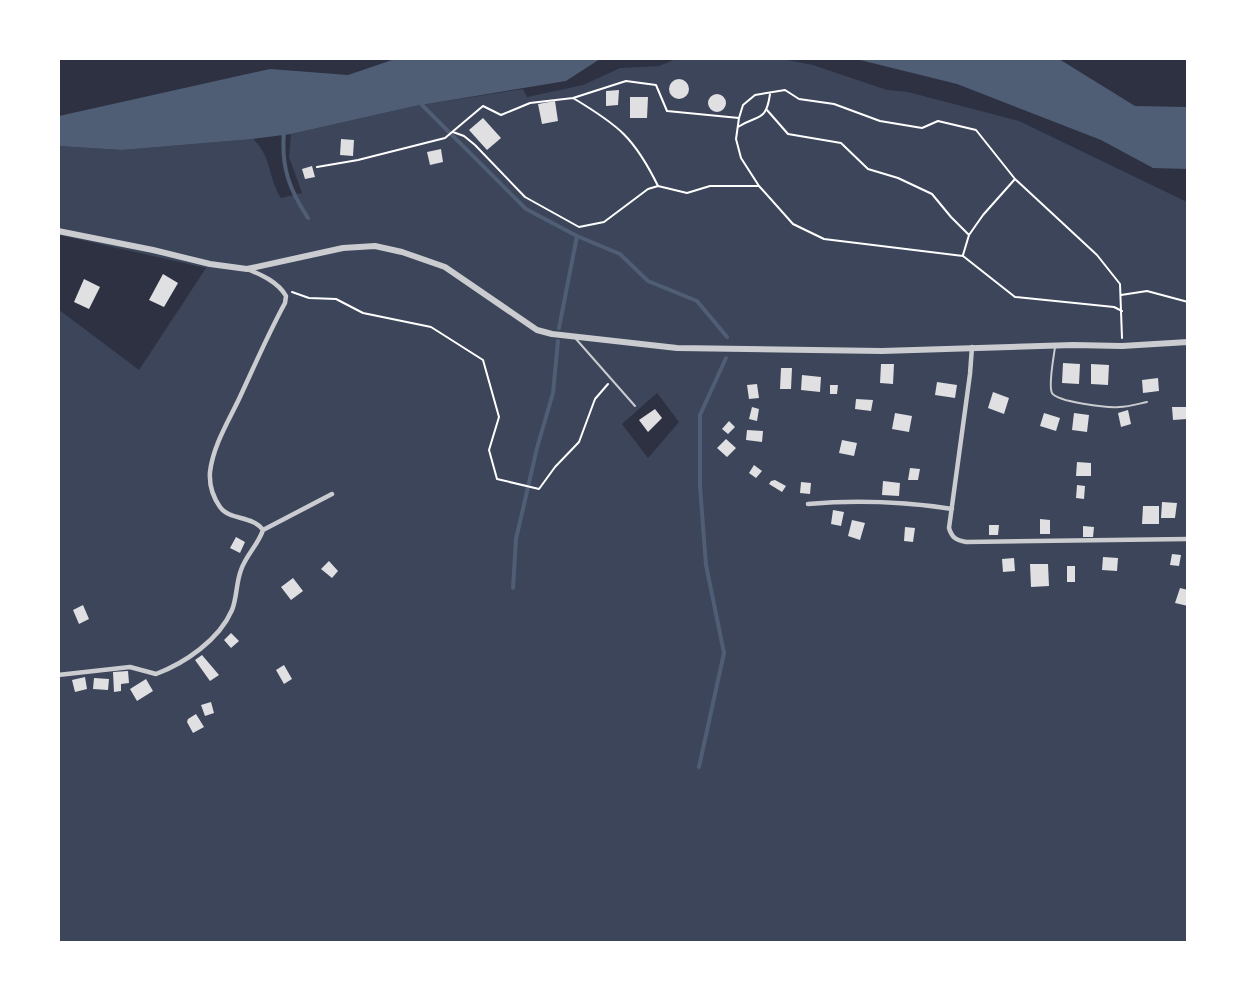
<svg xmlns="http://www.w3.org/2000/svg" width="1246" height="1001" font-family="Inter,sans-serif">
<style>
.green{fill:#3c4559;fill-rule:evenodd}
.water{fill:#4f5d75}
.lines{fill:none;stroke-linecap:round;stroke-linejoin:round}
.stream{stroke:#4f5d75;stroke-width:4}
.building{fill:#e0e0e3}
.path{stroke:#fff;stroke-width:2}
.service{stroke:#caccd0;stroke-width:2}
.minor{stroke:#caccd0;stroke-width:4.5}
.tertiary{stroke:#caccd0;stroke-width:6}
</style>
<rect width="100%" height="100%" fill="#2d3142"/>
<path class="green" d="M676 59 787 60 813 65 887 90 908 92 1019 121 1187 202V942H59L58 309 139 370 206 268 59 235V146L122 150 253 139C272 156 268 178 281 198L302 193 289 157 291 134 415 106 523 89 527 97 583 85 620 68 659 66ZM657 393 679 422 648 458 622 424Z"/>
<path class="water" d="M395 59H600L566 81 415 106 291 134 253 139 122 150 59 146V116L270 69 348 75Z
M856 59H1059L1135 106 1187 107V169L1153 168 1101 140 957 84Z"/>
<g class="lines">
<path class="stream" d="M422 105 526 209 577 236 620 254 648 281 697 301 727 337
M284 132C281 167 289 189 308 218
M559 328 577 236
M513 588 516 539 537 448 553 393 558 341
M699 767 724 653 706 565 700 486V415L726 358"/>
</g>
<path class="building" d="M669 89a10 10 0 1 1 20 0a10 10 0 1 1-20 0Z
M619 90 618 105 606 106V91Z
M708 103a9 9 0 1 1 18 0a9 9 0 1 1-18 0Z
M630 97H648L647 118H630Z
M555 101 558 121 542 124 538 104Z
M483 118 501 138 487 150 469 130Z
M341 139 354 140 353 156 340 155Z
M441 149 443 162 430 165 427 152Z
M312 166 315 177 305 179 302 169Z
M163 274 178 283 164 307 149 300Z
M84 279 100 287 89 309 74 302Z
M1063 363 1080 364 1079 384 1062 383Z
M881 364H894L893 384 880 383Z
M1091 364 1109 365 1108 385 1091 384Z
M781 368H792L791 389H780Z
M802 375 821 377 820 392 801 390Z
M1158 378 1159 391 1143 393 1142 380Z
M937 382 957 385 955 398 935 395Z
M757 384 759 398 749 399 747 385Z
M830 385H838L837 394H830Z
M993 392 1009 398 1004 414 988 408Z
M856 399 873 400 871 411 855 409Z
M752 407 759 409 757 421 749 419Z
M1172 407H1186L1187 419 1173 420Z
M655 409 662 418 648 432 639 420Z
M1128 410 1131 424 1121 427 1118 413Z
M895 413 912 416 909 432 892 429Z
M1044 413 1060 418 1056 431 1040 426Z
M1074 413 1089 415 1087 432 1072 430Z
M729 421 735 427 728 434 722 429Z
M747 430 763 431 762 442 746 440Z
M726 439 736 448 727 457 717 448Z
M842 440 857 443 854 456 839 453Z
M1077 462 1091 463V476H1076Z
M754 465 762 471 756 478 749 473Z
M910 468 920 469 918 480H908Z
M775 480 786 486 782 492 769 484 771 481Z
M883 481 900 483 899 496 882 495Z
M801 482 811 483 810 494 800 493Z
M1077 485 1085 486 1084 499 1076 498Z
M1162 502 1177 503 1175 518H1161Z
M1143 506H1159V524H1142Z
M833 510 844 512 841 526 831 524Z
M1040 519 1050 520V534H1040Z
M852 520 865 523 860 540 848 536Z
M989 525H999L998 535H989Z
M1083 526 1094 527 1093 537H1083Z
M905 527 915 528 913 542 904 541Z
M236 537 245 542 240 553 230 548Z
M1172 554 1181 555 1179 566 1170 565Z
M1103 557 1118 558 1117 571 1102 570Z
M1014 558 1015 571 1003 572 1002 559Z
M329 561 338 571 332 578 321 569Z
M1030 564H1048L1049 586 1031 587Z
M1067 566H1075V582H1067Z
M293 578 303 591 291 600 281 587Z
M1180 588 1188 590V606L1175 603Z
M83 605 89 619 79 624 73 610Z
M231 633 239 641 231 648 224 640Z
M202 655 219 675 210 681 195 660Z
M284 665 292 679 284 684 276 670Z
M128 671 129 683 121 684V691L114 692 113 672Z
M85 677 87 689 75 692 72 680Z
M94 678 109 679 108 690 93 689Z
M146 679 153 691 137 701 130 689Z
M211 702 214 713 205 716 201 705Z
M196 714 204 727 193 733 187 722 188 719Z"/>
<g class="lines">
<path class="path" d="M573 98C618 125 634 137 658 186
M767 110 788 134 841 143 868 169 898 178 932 194 951 217 969 235
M738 127C758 114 766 123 770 94
M453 132 464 136 475 145 525 197 579 227 604 222 648 189 658 186 687 193 710 186H759
M317 167 358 160 445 138 483 106 501 115 530 103 573 98 626 81 656 85 667 111 739 118
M963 255 969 235 983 215 1015 179
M292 292 309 298 336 299 363 313 431 327 483 360 499 417 489 450 497 479 539 489 555 467 579 442 595 399 608 384
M1121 295 1147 291 1188 302
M1122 338 1120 284 1097 255 1015 179 976 130 938 121 922 128 880 121 834 104 799 99 785 90 755 95 743 105 739 118 736 139 741 158 759 186 793 224 824 239 963 256 1015 297 1114 307 1122 311"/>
<path class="service" d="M576 339 635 406
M1055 347C1054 356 1048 385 1052 393 1057 402 1108 408 1119 407 1128 407 1138 404 1147 402"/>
<path class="minor" d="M247 269C262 275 278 282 286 296L285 303C268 334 254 367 239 399 228 422 213 446 210 472 209 485 213 497 220 507 230 521 252 515 263 530
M972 347 970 374 949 528C952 538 956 540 966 542L1188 539
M808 504C855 500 906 502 952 509
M58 675 130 667 156 674C185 663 219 640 232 610 237 598 236 583 241 570 246 555 258 545 263 530L332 494"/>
<path class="tertiary" d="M58 231 153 250 210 264 247 269 343 248 375 246 402 252 445 267 537 330 552 334 677 348 882 351 1073 345 1122 346 1188 342"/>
</g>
<rect width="1246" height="1001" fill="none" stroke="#ffffff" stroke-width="120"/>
</svg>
